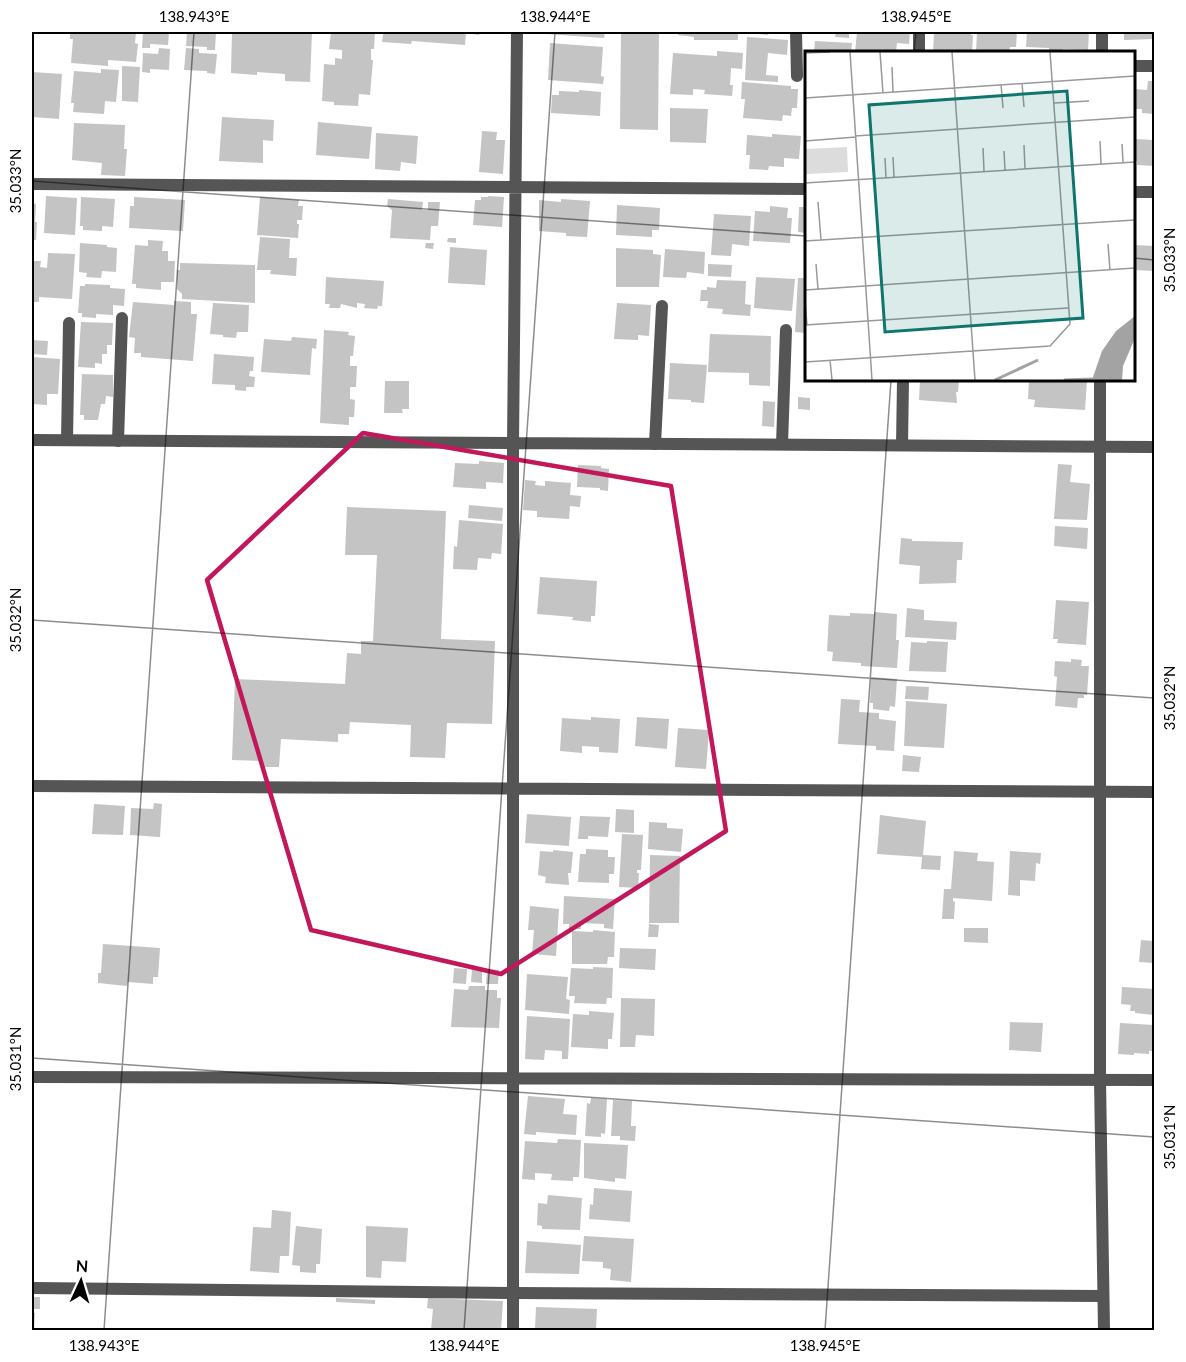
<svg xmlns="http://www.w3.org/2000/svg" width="1186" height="1362" font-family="Lato,sans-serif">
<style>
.building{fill:#c4c4c4}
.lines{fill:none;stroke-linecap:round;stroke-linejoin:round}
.service{stroke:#555;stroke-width:12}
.minor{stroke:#555;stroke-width:12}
.marked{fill:none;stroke:#c2185b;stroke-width:4.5;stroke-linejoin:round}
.ticks{fill:none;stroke:#000;stroke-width:1.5;stroke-opacity:0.45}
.inset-river{fill:none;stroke:#a3a3a3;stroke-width:3}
.inset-road{fill:none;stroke:#999;stroke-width:1.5}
.view{fill:#0f766e;fill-opacity:0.15;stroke:#0f766e;stroke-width:3}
.inset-edge{fill:none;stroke:#000;stroke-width:3}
.neatline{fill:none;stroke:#000;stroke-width:2}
.ticks-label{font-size:15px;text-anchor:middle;fill:#000}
</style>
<rect width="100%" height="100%" fill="#fff"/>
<path class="building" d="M70 32H136L135 43 138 44 136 62 108 60V66L71 63 73 39H70Z
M143 32H169L168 45 150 44V48H142Z
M187 32H216L215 50H207V47L186 46Z
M232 32H312L310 82 285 81V74L257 72V75L231 73Z
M331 32H375L374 49H371V60H373L370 95 359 94 358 106 334 105V102L322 101 324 64 335 65V58L342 59V50L329 49Z
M378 32H480L479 35 466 33 465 45 412 41 411 44 382 42 383 34 378 33Z
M546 32H605L604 38 546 34Z
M621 32H659L658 130 620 129Z
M678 32H738V40H694V37L678 35Z
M748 32H768V35L748 33Z
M836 32H849V38L835 37Z
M857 32H910L909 44 897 43 896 52H855Z
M934 32H971V35H973L972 52H933Z
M977 32H1017L1016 47H1010L1009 52H976Z
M1027 32H1089L1088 50 1063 49V52H1049V48L1026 47Z
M1124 32H1154V39L1124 40Z
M747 37 788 40 787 55 768 53 766 75 778 76V82L745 80Z
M815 41 852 43 851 52H814Z
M550 43 603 47 601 76 604 77 603 84 548 80Z
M159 48 170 49 169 70 150 69V73L142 72 143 53 158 54Z
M186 48 199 49V53L217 54 215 74 207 73V71L184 70Z
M717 51 743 53 742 69 731 68 730 85H733L732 96 704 94 705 90 693 89V95L670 94 673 53 717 56Z
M122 66 140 67 138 102 122 101Z
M101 69 119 70 116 102 105 101 104 114 73 112 74 103H71L74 71 101 73Z
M32 72 62 74 59 119 33 117Z
M1148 81H1154V114L1142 113V109H1134V89L1147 90Z
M742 82 791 86V89H798L797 108H792L791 116 783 115 782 121 743 118 745 99H741Z
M579 90 601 92 600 116 551 113 552 95H559V91L579 92Z
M670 108 708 109 706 143 670 142Z
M222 117 274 120 273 141 263 140V163L219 161Z
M318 122 372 127 369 159 316 155Z
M74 123 125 125 124 149H127L125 176 101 175 102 163 72 160Z
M482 131 497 132 496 140H505L503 174 479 172Z
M376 133 418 136 416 164 401 162 400 171 375 169Z
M772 134 801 136 799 159 784 158V167L769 166 768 170 749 169 750 155H746L747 135 772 137Z
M1134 139 1154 140V166L1137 165V161H1134Z
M46 196 77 198 75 235 44 233Z
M488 196 504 197 502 227 473 225 475 200H481V197H488Z
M81 197 115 199 113 227 102 226V231L83 230V226H80Z
M134 197 185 200 183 231 129 228 130 206H134Z
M260 197 299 200 298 206H303L302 220H297V224H299L298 238 257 235Z
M388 199 423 202 422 210H428V202H440L438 226H431L430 240 390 238 392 210 387 206Z
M561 199 590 201 587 237 566 236V233L539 231V200L561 202Z
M32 203 36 204 35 222H37L36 240H32Z
M617 205 660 208 659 230H652V237L616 235Z
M770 206 788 208 787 218H792L790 243 753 241 755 211 770 212Z
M799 207H806V233L798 232Z
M714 214 751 216 749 246 732 244 731 256 711 255Z
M260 237 290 239 289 258H297L296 276 270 274 271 270H257Z
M448 238H456V243L447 242Z
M148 240 163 241 162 251H168V261H175L174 282H161V290L136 288V284H132L135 245 148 246Z
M80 243 107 245V247L117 248 116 272 102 271 101 278 86 277 87 273 79 272Z
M426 243H434L433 249 425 248Z
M1134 245 1154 246V271L1134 270Z
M450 247 487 250 485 285 448 283Z
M616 248 653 250V254L661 255 659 287H616Z
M665 249 705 252 704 274 687 272 686 278 663 277Z
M48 253 75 254 72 299 39 297V302H32V261H41L40 267 47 268Z
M180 263 255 265V303L182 299V294L177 289V270H180Z
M708 264 732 265 731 277 708 276Z
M326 277 384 281 382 306H378L377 309 364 308 365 304 357 303V308L341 304 340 308H329L330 304H325Z
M756 277 795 279 792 311 754 308Z
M798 278H806V333L795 332Z
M717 280 746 281 745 304 751 305 750 316 722 314 723 309 707 308 708 301H700L701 290H707V287L716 288Z
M85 284 110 285V288L125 289 124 306 113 305V315L96 314V318L82 317V313H78L80 286H85Z
M174 301 191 302V314H197L193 361 141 357V353H134L135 338 129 337 133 302 174 305Z
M213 303 249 305 248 332H237L236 338 223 337V335L210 334Z
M617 303 651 305 649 336 638 335V340L614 339Z
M81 322 113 323 112 345H107V354H102V364L95 363V368L78 367Z
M324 330 349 332 348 335 355 336 353 356H350V366H357L356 387H350V399L355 400 354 417H349V425L320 423Z
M710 334 771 336 770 386 749 385V373L708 372Z
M292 337 317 339 316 349 312 348 310 375 261 372 264 339 291 341Z
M32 340 48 341 47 355 32 354Z
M214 354 254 357 253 371H250L249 376 255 377 254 387H246V391L235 390V385L212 384Z
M32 357 60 359 58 394H47V405L32 404Z
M670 363 707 365 704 403 691 402V400L668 399Z
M82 374 113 375V397L106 396 105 404H101L98 420H84V415H80Z
M920 380H959L958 392H956L957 403 919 400Z
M1029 380H1087L1085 410 1034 407 1035 400 1028 399Z
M385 381H409V409H402L403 413H384Z
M798 397 810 398V410L798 409Z
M763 401 775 402 774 427 762 426Z
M479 461 504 463 503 483 486 482V489L453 487 455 463 479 464Z
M1058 464 1072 465 1070 482 1090 484 1087 520 1054 519Z
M578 465 601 466V468L609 469 608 491 600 490V488L577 487Z
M525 480 536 481 535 485 545 486V481L571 483 570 495 581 496 580 507 570 506 569 519 537 517V511L523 510Z
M469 505 503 508 502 521 468 518Z
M347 507 446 511 441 639 495 641 492 724 447 723 445 758 410 757 411 725 350 722 349 734H338V742L281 739 279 767H262V761L232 760 235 679 345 684 347 653 361 654V641H373L377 555H345Z
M459 520 503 524 501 554 492 553 491 559 478 558 477 570 453 569 454 546 457 547Z
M1055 526 1088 528 1087 549 1054 546Z
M901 538 912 539V541L963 542 962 560H957L956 583 919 584 920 566 899 564Z
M540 577 597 581 595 616H591V622L572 620 573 617 537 614Z
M1056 600 1089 602 1086 645 1057 643 1058 639H1053Z
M907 608 924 610V620L957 622 956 640 905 637Z
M874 612 897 614 896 640H899L897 668 861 666V663L832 661 833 652 827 651 829 615 850 616V613L874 614Z
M927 641 948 642 946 672 909 671 911 642 927 643Z
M1071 659 1082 660 1081 666H1089L1087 695H1084V698H1078L1077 708 1055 706 1057 677 1054 676 1055 661 1071 662Z
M871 677 897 679 895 707 890 706 889 711 873 709V703H870Z
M906 686 929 687 928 700 905 699Z
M841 699 860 700 859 712 879 713V719L896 721 894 751 876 750V746L838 744Z
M906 701 947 704 944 748 904 746Z
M591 717 620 719 618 753 599 752V747L582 746V753L560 751 562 718 591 720Z
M637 717 669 719 667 749 635 746Z
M678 728 709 730 706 769 675 767Z
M903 755 921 757 919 772 902 771Z
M154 803 162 804 160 837 130 835 131 808 153 809Z
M94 804 125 806 123 835 92 834Z
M616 809 634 810V833L615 832Z
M527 814 571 817 569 846 525 843Z
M880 815 926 821 923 855 941 856 940 870 921 869 922 857 877 854Z
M580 816 610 817 608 837 588 836V839H578Z
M649 822 667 823V828L683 829 681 852 648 849Z
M622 834 643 835 641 870H637V873H639L638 888 619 887Z
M586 849 608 850V857H615L614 874H609V883L578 882 580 854H586Z
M553 850 573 852 571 873H568L569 885 545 883 546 877 538 875 540 851 553 852Z
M954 851 978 853 977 861 994 862 992 901 953 898V901L955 902 954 919H942L944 889H951Z
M1010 851 1041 853 1040 864 1036 863 1035 881 1020 880V896L1008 895Z
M650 855 680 856 679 923H649Z
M564 896 615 899 613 929 604 928V924L581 923V929H569V924H563Z
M530 906 559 909 556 956 532 954 534 930H528Z
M649 924 659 925 658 937H648Z
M964 928H988V943L964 942Z
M593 930 615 932 614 957H608L607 964H572V931L593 932Z
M1141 940 1154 941V963L1139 962Z
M103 944 160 948 158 977H153V984L128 982 127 986 98 983V973H101Z
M620 948 656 949 655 970 619 968Z
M593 967 613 968 612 998H607L606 1004 574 1003 575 996H569L571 968 593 969Z
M454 968 467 969 466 984 453 983Z
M472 968 482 969V983L471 982Z
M487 969 499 970 498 984H486Z
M527 974 568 977 566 999 570 1000 569 1014 525 1010Z
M469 986H485V990H497V998H501L499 1028 451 1027 454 989 468 990Z
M1122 987 1154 989V1015L1135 1013V1011H1130L1131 1005 1121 1004Z
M621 998 655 999 654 1036 636 1035 635 1047H620Z
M589 1011 614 1013 612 1039H608V1049L571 1047 573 1014 589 1015Z
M527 1016 570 1019 568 1059H562V1051L545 1050 544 1060 525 1059Z
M1010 1022 1043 1023 1041 1052 1009 1050Z
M1120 1023 1154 1025V1051H1149V1054L1134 1053V1055L1118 1054Z
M528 1096 565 1099 563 1114 577 1115 576 1135 536 1132V1135L524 1134Z
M591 1098 607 1099 605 1134 601 1133V1137L585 1136 587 1103 590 1104Z
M613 1100 632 1101 631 1126H636L635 1141 620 1140V1136H611Z
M558 1139 581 1140 579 1177H573V1181L551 1180 552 1174 535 1173V1180L522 1179 525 1141 557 1143Z
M584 1143 628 1145 626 1179 615 1178V1182L584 1178Z
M594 1188 632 1191 630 1222 589 1219 590 1204 593 1205Z
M548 1195 582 1198 580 1230 542 1229V1226L537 1225 538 1203 547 1204Z
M272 1210 291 1212 289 1256H280L279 1273 250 1271 253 1227 271 1228Z
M296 1226 322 1229 320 1264H316V1273L300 1272V1266L292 1265Z
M366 1226 408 1228 406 1262 382 1261 381 1278 366 1277Z
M584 1236 634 1239 631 1282 610 1280 611 1269 603 1268V1262L582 1261Z
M527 1241 581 1245 579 1274 525 1273Z
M32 1297H40V1309H32Z
M336 1298 375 1300V1304L336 1302Z
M428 1298 503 1301 501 1330H431L433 1309 427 1308Z
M536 1307 597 1309 596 1330 535 1328Z
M32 1313H35L34 1330H32Z"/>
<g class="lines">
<path class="service" d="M796 32 797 76
M919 32V52
M1134 66H1154
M1100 380V1079L1104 1330
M67 440 69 323
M118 441 122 318
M655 444 662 306
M782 444 786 330
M902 445 903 380
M512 1293 1102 1296"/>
<path class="minor" d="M1102 52V32
M32 184 806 189
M1134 192H1154
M32 440 1154 447
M32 786 1154 792
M32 1077 1154 1080
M32 1288 512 1293
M513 1330V444L517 32"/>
</g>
<path class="marked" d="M363 433 671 486 726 831 501 974 311 930 207 580Z"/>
<path class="ticks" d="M914 52 916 32M32 181 806 236M1134 258 1154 260M32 620 1154 698M32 1058 1154 1137M104 1330 194 32M464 1330 555 32M825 1330 891 380"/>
<g transform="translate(805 51)">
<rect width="330" height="330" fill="#fff"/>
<path d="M42 96 43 121 0 123V98Z" fill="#dcdcdc"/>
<path d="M330 265V287L318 315 317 329H287L297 300 311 280Z" fill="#a3a3a3"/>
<path class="inset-river" d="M190 329 233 309M259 329 288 328"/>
<path class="inset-road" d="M45 1 67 329M75 1 78 42M147 1 170 329M0 2 25 1M87 16 88 41M217 32 219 56M196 33 198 57M0 47 330 25M249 52 284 50M50 85 330 66M0 90 51 86M295 90 296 113M317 93 318 111M219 94 220 118M178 97 179 120M199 100 200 119M88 106 89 126M80 107 81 127M0 132 330 111M13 151 16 189M0 190 330 169M303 193 305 219M11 213 13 238M0 239 330 217M0 250 2 274M0 274 263 257M25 309 27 329M0 311 245 295 265 273 245 1"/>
<path class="view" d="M262 40 278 267 80 281 64 54Z"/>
<rect width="330" height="330" class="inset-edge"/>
</g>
<rect width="1186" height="1362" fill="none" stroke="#ffffff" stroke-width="66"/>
<g transform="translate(81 1281) rotate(4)" stroke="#ffffff" stroke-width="4.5" paint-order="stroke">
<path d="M0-4.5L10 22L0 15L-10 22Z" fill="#000000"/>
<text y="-9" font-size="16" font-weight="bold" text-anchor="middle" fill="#000000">N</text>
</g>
<rect x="33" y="33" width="1120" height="1296" class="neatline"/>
<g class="ticks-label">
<text x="194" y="22">138.943°E</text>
<text x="555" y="22">138.944°E</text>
<text x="916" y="22">138.945°E</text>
<text transform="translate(16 181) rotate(-90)" y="5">35.033°N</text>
<text transform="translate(1170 260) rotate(-90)" y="5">35.033°N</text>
<text transform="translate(16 620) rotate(-90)" y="5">35.032°N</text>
<text transform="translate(1170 698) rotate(-90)" y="5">35.032°N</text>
<text transform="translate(16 1059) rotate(-90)" y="5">35.031°N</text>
<text transform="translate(1170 1137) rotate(-90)" y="5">35.031°N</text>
<text x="104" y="1351">138.943°E</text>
<text x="464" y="1351">138.944°E</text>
<text x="825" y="1351">138.945°E</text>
</g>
</svg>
